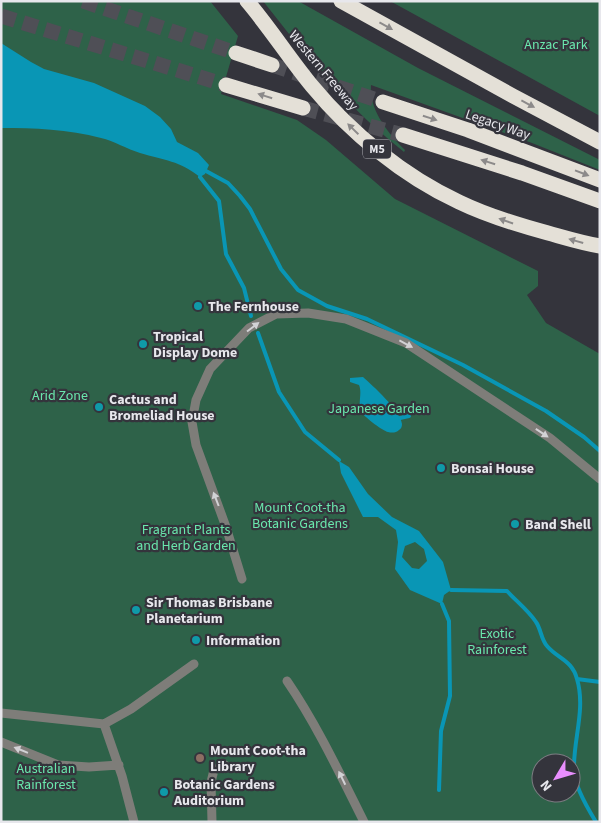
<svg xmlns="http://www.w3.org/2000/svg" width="601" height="823" font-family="'Source Sans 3',sans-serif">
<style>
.green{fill:#2e6249;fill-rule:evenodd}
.water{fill:#0996b5;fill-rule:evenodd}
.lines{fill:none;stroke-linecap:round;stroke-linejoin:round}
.stream{stroke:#0996b5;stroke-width:4}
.motorway-tunnel{stroke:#4f4f56;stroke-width:15;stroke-dasharray:15 8;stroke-linecap:butt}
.minor{stroke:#7e7d79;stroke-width:9}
.motorway{stroke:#e4e0d7;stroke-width:15}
.oneway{fill:#8c8a8a}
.oneway2{fill:#d2d2d5}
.culture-dot{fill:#0f9aa8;stroke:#34343c;stroke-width:2}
.education-dot{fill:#8d6e63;stroke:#34343c;stroke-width:2}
.labels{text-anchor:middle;stroke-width:4.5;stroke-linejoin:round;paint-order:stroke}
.shield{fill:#34343c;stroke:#b1b1b7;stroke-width:1}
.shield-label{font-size:12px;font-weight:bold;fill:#e7e7ec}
.park-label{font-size:14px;fill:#6ae8ad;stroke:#34343c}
.street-label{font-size:14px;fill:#e7e7ec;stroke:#34343c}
.poi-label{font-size:14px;font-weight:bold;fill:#e7e7ec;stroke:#34343c;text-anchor:start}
</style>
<rect width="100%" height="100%" fill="#34343c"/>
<path class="green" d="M1 1H210L238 36 221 94 297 120 326 140 395 199 538 271V286L527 295 546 323 600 354V822H1ZM541 763H571V793H541Z
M263 1H298L418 68 600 160V170L532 143 371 85C369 110 388 133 405 150L404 152C368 123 337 93 310 56L308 58Z
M390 1H600V116Z"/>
<path class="water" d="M1 43 31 62 44 69 94 83 145 106 160 117 171 129 177 142 198 153 209 165 205 174 200 177C180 161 164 160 140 153 127 149 114 141 101 138 68 129 34 128 1 128Z
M363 377C372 385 401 411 402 424 402 427 401 429 399 430 396 433 392 433 388 432 383 431 366 418 363 414 356 407 363 394 359 385L350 382V378Z
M339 461 349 467 368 494 392 517 419 531 443 562 451 590 444 595 442 604 410 590 395 569 398 542 396 530 378 517H363L341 473ZM415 542 424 549 427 561 419 569 412 568 402 557 405 546Z"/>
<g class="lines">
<path class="stream" d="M206 171 228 183 240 196 250 209 281 269 298 290 327 306 367 319 463 365 546 411 584 437 600 451
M200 177 219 201 226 254 244 288 251 316
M258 333 279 392 305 432 339 460
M400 418 409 416
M451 590 507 591C516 601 528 610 536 622 541 629 541 639 547 646 558 659 572 660 577 679 586 709 573 740 574 770 574 785 588 809 596 822
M577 679 600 682
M439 790 441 731 450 696 449 621 442 604"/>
<path class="motorway-tunnel" d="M83 1 236 53
M1 16 226 85
M272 65 383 102
M303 108 403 135"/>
<path class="minor" d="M242 579 226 527 196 445 192 422 196 400 210 369 249 328 276 314 308 313 346 319 406 343 550 438 600 479
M287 681C317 725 340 774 364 822
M1 713 104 724 131 709 194 664
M104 724 122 776 134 822
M1 742 58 765 89 767 119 765
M212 822 211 782 214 770 225 765"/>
<path class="motorway" d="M247 1C270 28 289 58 312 86 351 133 403 176 459 202 488 216 518 225 548 233 566 238 582 243 600 246
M341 1 513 96 600 142
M236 53 272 65
M226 85 303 108
M383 102 468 130 600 180
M403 135 522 173 600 201"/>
</g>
<defs><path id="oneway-solid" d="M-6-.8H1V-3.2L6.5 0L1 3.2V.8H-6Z" transform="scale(1.25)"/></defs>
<g class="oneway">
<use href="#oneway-solid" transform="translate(386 26) rotate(29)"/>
<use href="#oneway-solid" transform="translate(265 96) rotate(-163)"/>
<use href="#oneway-solid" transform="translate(528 104) rotate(28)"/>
<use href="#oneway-solid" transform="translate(430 118) rotate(18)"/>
<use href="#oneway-solid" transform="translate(353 129) rotate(-136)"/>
<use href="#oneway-solid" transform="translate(488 162) rotate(-162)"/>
<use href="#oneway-solid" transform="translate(582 173) rotate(21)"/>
<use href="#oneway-solid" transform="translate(506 221) rotate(-161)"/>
<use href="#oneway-solid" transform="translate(576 241) rotate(-164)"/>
</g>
<g class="oneway2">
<use href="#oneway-solid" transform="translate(253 327) rotate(-37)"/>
<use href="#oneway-solid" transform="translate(406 344) rotate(28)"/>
<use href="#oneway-solid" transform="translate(542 433) rotate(34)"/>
<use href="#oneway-solid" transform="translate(216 499) rotate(-111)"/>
<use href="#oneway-solid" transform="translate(21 750) rotate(-158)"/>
<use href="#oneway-solid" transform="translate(342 778) rotate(-116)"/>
</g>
<g class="culture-dot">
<circle cx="198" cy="306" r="5"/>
<circle cx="143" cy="344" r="5"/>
<circle cx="99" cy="407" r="5"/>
<circle cx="441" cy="468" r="5"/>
<circle cx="515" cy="524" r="5"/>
<circle cx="136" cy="610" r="5"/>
<circle cx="196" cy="640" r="5"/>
<circle cx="164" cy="792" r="5"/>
</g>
<circle class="education-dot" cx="200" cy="758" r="5"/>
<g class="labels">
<rect class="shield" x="363" y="139.5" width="28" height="19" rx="4"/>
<g class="shield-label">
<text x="377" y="153">M5</text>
</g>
<g class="park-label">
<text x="556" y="49">Anzac Park</text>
<text x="60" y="400">Arid Zone</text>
<text x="379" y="413">Japanese Garden</text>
<text x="300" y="512">Mount Coot-tha<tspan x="300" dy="16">Botanic Gardens</tspan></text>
<text x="186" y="534">Fragrant Plants<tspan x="186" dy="16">and Herb Garden</tspan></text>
<text x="497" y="638">Exotic<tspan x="497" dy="16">Rainforest</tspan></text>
<text x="46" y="773">Australian<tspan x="46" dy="16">Rainforest</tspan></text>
</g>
<g class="street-label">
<text transform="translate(324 70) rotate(50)" y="5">Western Freeway</text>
<text transform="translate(498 124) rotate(19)" y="5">Legacy Way</text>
</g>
<g class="poi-label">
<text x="208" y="311">The Fernhouse</text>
<text x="153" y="341">Tropical<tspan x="153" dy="16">Display Dome</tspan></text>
<text x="109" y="404">Cactus and<tspan x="109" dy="16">Bromeliad House</tspan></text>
<text x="451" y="473">Bonsai House</text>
<text x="525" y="529">Band Shell</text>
<text x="146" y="607">Sir Thomas Brisbane<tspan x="146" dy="16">Planetarium</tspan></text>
<text x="206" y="645">Information</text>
<text x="210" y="755">Mount Coot-tha<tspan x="210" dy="16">Library</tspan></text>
<text x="174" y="789">Botanic Gardens<tspan x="174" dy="16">Auditorium</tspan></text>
</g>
</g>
<rect width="601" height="823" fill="none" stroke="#e7e7ec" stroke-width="5"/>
<g transform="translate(556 778) rotate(232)"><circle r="24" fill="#34343c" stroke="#7c7c82"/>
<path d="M0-4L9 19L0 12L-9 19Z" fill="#e98efe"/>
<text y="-8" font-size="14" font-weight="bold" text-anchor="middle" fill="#e7e7ec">N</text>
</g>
</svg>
